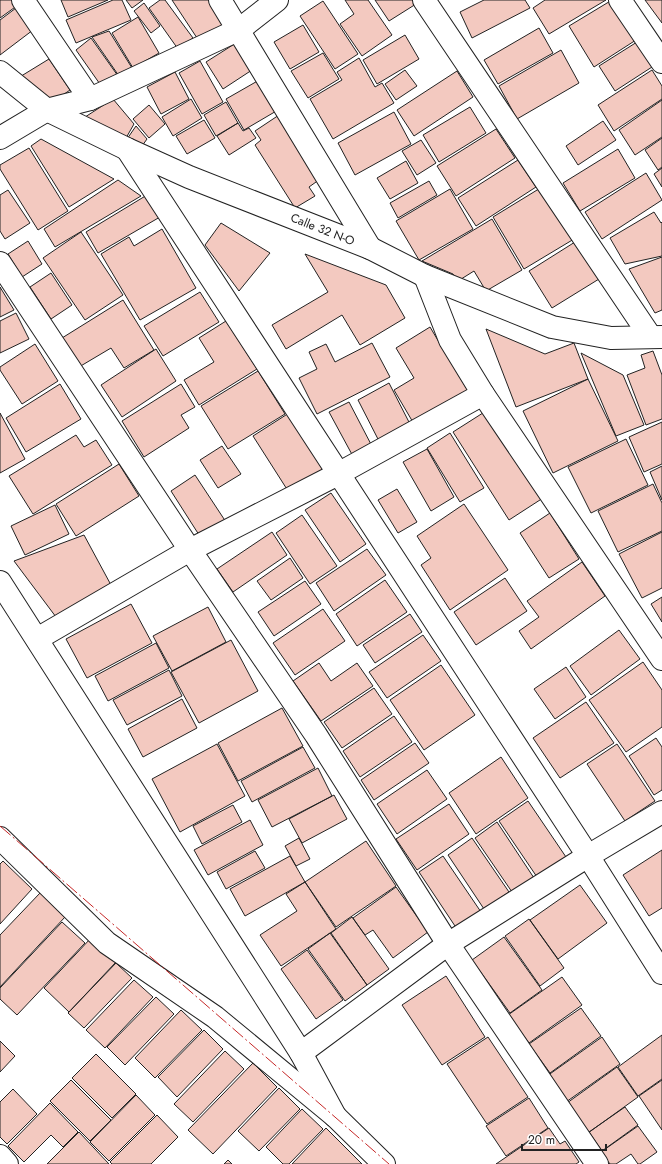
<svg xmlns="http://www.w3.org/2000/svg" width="662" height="1164" font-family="Jost,sans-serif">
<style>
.building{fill:#f3c9c0;stroke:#222}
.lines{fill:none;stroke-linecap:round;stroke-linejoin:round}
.minor-casing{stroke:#222;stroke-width:24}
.minor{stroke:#fff;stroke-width:22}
.power{stroke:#c62828;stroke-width:1;stroke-dasharray:14 3 2 3;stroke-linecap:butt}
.labels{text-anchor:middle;stroke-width:3;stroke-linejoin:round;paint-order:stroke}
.street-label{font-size:12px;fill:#222;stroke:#fff}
</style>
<rect width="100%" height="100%" fill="#fff"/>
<path class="building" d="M0 0H15L18 5 0 18Z
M61 0H108L68 17Z
M113 0H122L131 20 76 43 66 20Z
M126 0H143L132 8Z
M160 0H165L193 38 178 49 149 8Z
M172 0H210L225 24 199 41Z
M345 0H368L392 35 362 56 340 24 354 14Z
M375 0H414L416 4 389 21Z
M484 0H525L530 8 472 38 460 12Z
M545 0H606L549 34 533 8Z
M612 0 636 40 594 67 569 26Z
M645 0H662V23Z
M323 1 358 54 335 69 300 16Z
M144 3 160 26 151 33 134 11Z
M16 8 33 30 0 55V20Z
M138 17 159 53 133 68 112 33Z
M303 25 319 52 290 69 274 42Z
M539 28 553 53 498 84 484 60Z
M109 31 132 68 119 76 92 37Z
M405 35 419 59 377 84 363 60Z
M91 38 118 76 102 87 76 50Z
M637 42 652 67 615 91 599 66Z
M236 43 252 70 223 89 206 62Z
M561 50 579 83 517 119 499 86Z
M323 53 339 79 308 98 291 71Z
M359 58 375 87 382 83 394 103 333 139 310 99 342 80 337 72Z
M49 59 70 90 47 106 18 78Z
M200 61 223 102 202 114 179 73Z
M405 70 417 86 396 100 385 84Z
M652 70 662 86V99L614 131 598 105Z
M457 71 473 97 414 136 397 110Z
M175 72 189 99 161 114 147 87Z
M261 79 278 110 244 130 226 99Z
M113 99 134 124 126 138 82 119Z
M191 99 202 118 173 136 162 117Z
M662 100V137L635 155 619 130Z
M226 102 238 123 216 136 204 115Z
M149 105 165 124 149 138 133 119Z
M470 107 486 133 439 162 423 135Z
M394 112 411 144 355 175 338 143Z
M282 113 323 177 309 187 315 196 295 208 255 145 261 140 255 131Z
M204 120 215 138 187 154 176 136Z
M603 121 616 140 578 165 566 146Z
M238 123 243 131 249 128 256 138 229 155 217 136Z
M136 126 147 139 142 146 127 139Z
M496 129 515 158 456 196 437 166Z
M662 138V167L658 170 645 150Z
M41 139 114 179 69 207 31 146Z
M421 140 436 163 417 175 402 151Z
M29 148 68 211 38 230 0 169V165Z
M618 149 635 178 580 211 563 183Z
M518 160 536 187 476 226 458 198Z
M406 161 418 183 390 199 377 178Z
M662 168V187L654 174Z
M646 173 662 200 602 239 585 212Z
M118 180 141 196 55 247 44 229Z
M429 181 437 195 398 218 390 203Z
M542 187 574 239 524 269 493 217Z
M450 189 473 229 419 260 396 221Z
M8 190 30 223 5 239 0 231V195Z
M147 195 160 217 98 253 86 232Z
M654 212 661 223 662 222V256L625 264 610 238Z
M492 219 522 270 486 291 474 271 458 281 453 274 422 261Z
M221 223 270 253 239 291 205 245Z
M162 229 196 288 140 320 101 254 129 237 134 246Z
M81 232 123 295 85 320 43 258Z
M28 241 42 264 22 277 8 254Z
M575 242 599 279 552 308 529 271Z
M305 254 386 285 405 318 360 345 342 315 286 349 272 325 328 292Z
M662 257V310L655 313 629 269Z
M51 273 72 305 51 319 30 287Z
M0 287 14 310 0 317Z
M200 292 219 322 163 356 144 326Z
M123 300 154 350 124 368 111 348 79 367 62 338Z
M16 313 29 339 0 353V321Z
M226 321 257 369 199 405 184 380 214 362 199 338Z
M430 327 468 391 414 424 394 390 414 378 396 348Z
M486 329 545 354 574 343 588 379 516 407Z
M372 343 390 377 317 414 299 378 317 369 309 352 326 344 335 362Z
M35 344 58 381 22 404 0 370V367Z
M156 349 176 381 122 417 101 385Z
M653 351 662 375V419L646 425 627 375 645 368 641 355Z
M581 353 623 375 644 425 616 436Z
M258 371 285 414 228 449 201 406Z
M588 379 618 441 553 473 523 411Z
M389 383 411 426 380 443 358 400Z
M60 384 81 419 26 452 6 418Z
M181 384 195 407 181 415 189 428 144 457 122 421Z
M349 402 374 450 355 460 329 412Z
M486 411 543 498 509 520 453 432Z
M0 413 25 459 0 473Z
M289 413 326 471 290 494 253 436Z
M662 422V464L644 472 629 437Z
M450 433 484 488 460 502 427 448Z
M76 435 84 447 96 440 112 465 33 514 9 476Z
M626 439 648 485 591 513 568 467Z
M222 446 241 474 218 488 200 460Z
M427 449 454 497 431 511 403 462Z
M119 464 139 496 76 536 56 504Z
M662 466V500L650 472Z
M195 475 226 522 201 538 171 491Z
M653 484 662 503V531L618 552 598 511Z
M397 489 417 522 398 533 378 500Z
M331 493 366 544 340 562 305 510Z
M464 504 508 570 450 610 421 565 431 558 417 536Z
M55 505 69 534 25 555 11 526Z
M550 513 579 559 549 578 520 533Z
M302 515 337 566 310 584 276 533Z
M272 532 287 555 233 592 217 569Z
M662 532V588L642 598 619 554Z
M84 535 111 585 56 617 14 561Z
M367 549 386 575 334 611 316 583Z
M290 558 303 578 271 600 257 581Z
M582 562 605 596 531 649 519 631 539 617 527 601Z
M505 578 527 611 476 645 454 612Z
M385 580 407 612 357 646 336 614Z
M305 581 321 604 274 636 258 612Z
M662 597V622L651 604Z
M131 604 152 643 87 678 66 639Z
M208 607 226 642 172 671 153 636Z
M323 609 345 641 295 675 273 643Z
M410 614 422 632 375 663 363 645Z
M619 630 640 659 591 695 570 666Z
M423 635 441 661 387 698 369 672Z
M231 640 258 691 199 723 171 672Z
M156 643 169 668 108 701 95 676Z
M643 662 662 690V727L626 752 589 700Z
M319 663 331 681 357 663 373 686 321 721 293 681Z
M441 665 475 715 424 750 390 700Z
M566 667 586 697 555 719 534 689Z
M169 670 182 696 127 725 113 700Z
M374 688 392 714 342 748 324 722Z
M182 699 197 728 143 757 128 729Z
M586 702 614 743 560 778 533 738Z
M282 708 303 746 238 781 218 743Z
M394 716 412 742 360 777 343 751Z
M656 738 662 747V790L654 795 629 756Z
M415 743 429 763 374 800 361 780Z
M217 744 245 796 180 832 152 779Z
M617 744 655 801 625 821 587 764Z
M303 747 315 768 252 802 241 781Z
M501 757 528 798 476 834 449 793Z
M318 768 332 796 272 827 258 800Z
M427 770 447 799 397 834 377 804Z
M334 795 347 819 302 843 289 819Z
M528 801 566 857 537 877 499 821Z
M449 804 469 834 417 870 396 839Z
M233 805 242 822 202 844 193 826Z
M250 820 263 845 208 875 194 850Z
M497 822 534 878 512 892 475 838Z
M299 838 310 859 296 866 285 846Z
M472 838 509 892 484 909 448 855Z
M366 841 396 886 336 927 305 882Z
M662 850V908L649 916 623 875Z
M255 851 265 868 226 889 217 872Z
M290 856 305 882 245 916 230 889Z
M443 856 481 912 457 929 419 872Z
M3 861 32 889 0 924V864Z
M305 882 336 929 281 966 260 935 297 911 286 894Z
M580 885 607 923 558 959 530 920Z
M396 887 428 932 393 958 373 930 365 935 353 918Z
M40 893 65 917 0 987V935Z
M352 917 389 969 367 985 331 933Z
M529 919 564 968 540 986 505 936Z
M62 922 85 943 17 1015 0 999V988Z
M330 933 367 985 345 1001 308 949Z
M504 937 542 990 510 1013 472 960Z
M91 938 116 962 69 1012 44 988Z
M307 950 343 1000 316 1019 281 969Z
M116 963 132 978 84 1028 68 1013Z
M446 976 485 1037 442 1065 402 1005Z
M562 977 582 1005 529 1043 508 1015Z
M134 980 153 997 105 1048 86 1030Z
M156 997 174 1014 125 1065 107 1047Z
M581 1008 601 1036 550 1073 529 1044Z
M181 1010 202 1030 155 1078 135 1058Z
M204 1030 223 1049 177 1097 158 1077Z
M662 1035V1079L638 1096 618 1067Z
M488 1037 528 1097 487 1124 447 1064Z
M602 1037 620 1064 566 1102 547 1076Z
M0 1041 15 1056 0 1072Z
M225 1051 244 1069 193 1122 174 1104Z
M96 1054 136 1094 112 1118 72 1078Z
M253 1063 277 1087 213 1154 188 1130Z
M617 1067 638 1097 588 1133 567 1103Z
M71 1080 111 1120 90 1141 50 1101Z
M662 1080V1130L639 1096Z
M279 1088 300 1109 259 1151 238 1131Z
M13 1089 37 1114 7 1144 0 1137V1102Z
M136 1095 155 1115 109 1161 90 1142Z
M529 1098 548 1128 506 1156 486 1126Z
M50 1103 78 1132 63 1147 51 1135 24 1162 8 1146Z
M625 1107 638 1125 602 1151 589 1132Z
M302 1109 323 1129 289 1164H283L266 1147Z
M157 1115 178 1137 151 1164H112L110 1162Z
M638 1126 657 1152 640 1164H638L631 1154 616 1164H610L601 1152Z
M326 1128 362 1164H292Z
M549 1128 560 1144 565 1141 579 1162 576 1164H496Z
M79 1132 109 1164H47Z
M228 1160 232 1164H224Z"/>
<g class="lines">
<defs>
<g id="minor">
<path d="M23 0 90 99"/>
<path d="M220 0 370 248"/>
<path d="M424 0 650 336"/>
<path d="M620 0 662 62"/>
<path id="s1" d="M0 72 47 110 127 149 189 177 370 248 425 276 552 327 611 338 662 337"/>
<path d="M0 138 47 110 90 99 240 29 277 0"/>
<path d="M127 149 588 856 662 973"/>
<path d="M0 263 190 550 316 735 448 944 597 1164"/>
<path d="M425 276 450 340 483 394 662 659"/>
<path d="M0 582 301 1053 335 1116"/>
<path d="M37 639 190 550 338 474 483 394"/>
<path d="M0 838 107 943 215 1017 335 1116 384 1164"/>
<path d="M301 1053 448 944 588 856 662 812"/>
<path d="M0 1156 7 1164"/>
</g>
</defs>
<use href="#minor" class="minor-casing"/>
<use href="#minor" class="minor"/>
<path class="power" d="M0 826 389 1164"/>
</g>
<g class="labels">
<g class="street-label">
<text dy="4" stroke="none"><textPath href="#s1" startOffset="361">Calle 32 N-O</textPath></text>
</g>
</g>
<path d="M522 1144v6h84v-6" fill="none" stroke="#222222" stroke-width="2"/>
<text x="528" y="1144" font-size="12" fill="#222222" stroke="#ffffff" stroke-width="3" paint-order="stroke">20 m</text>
</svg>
